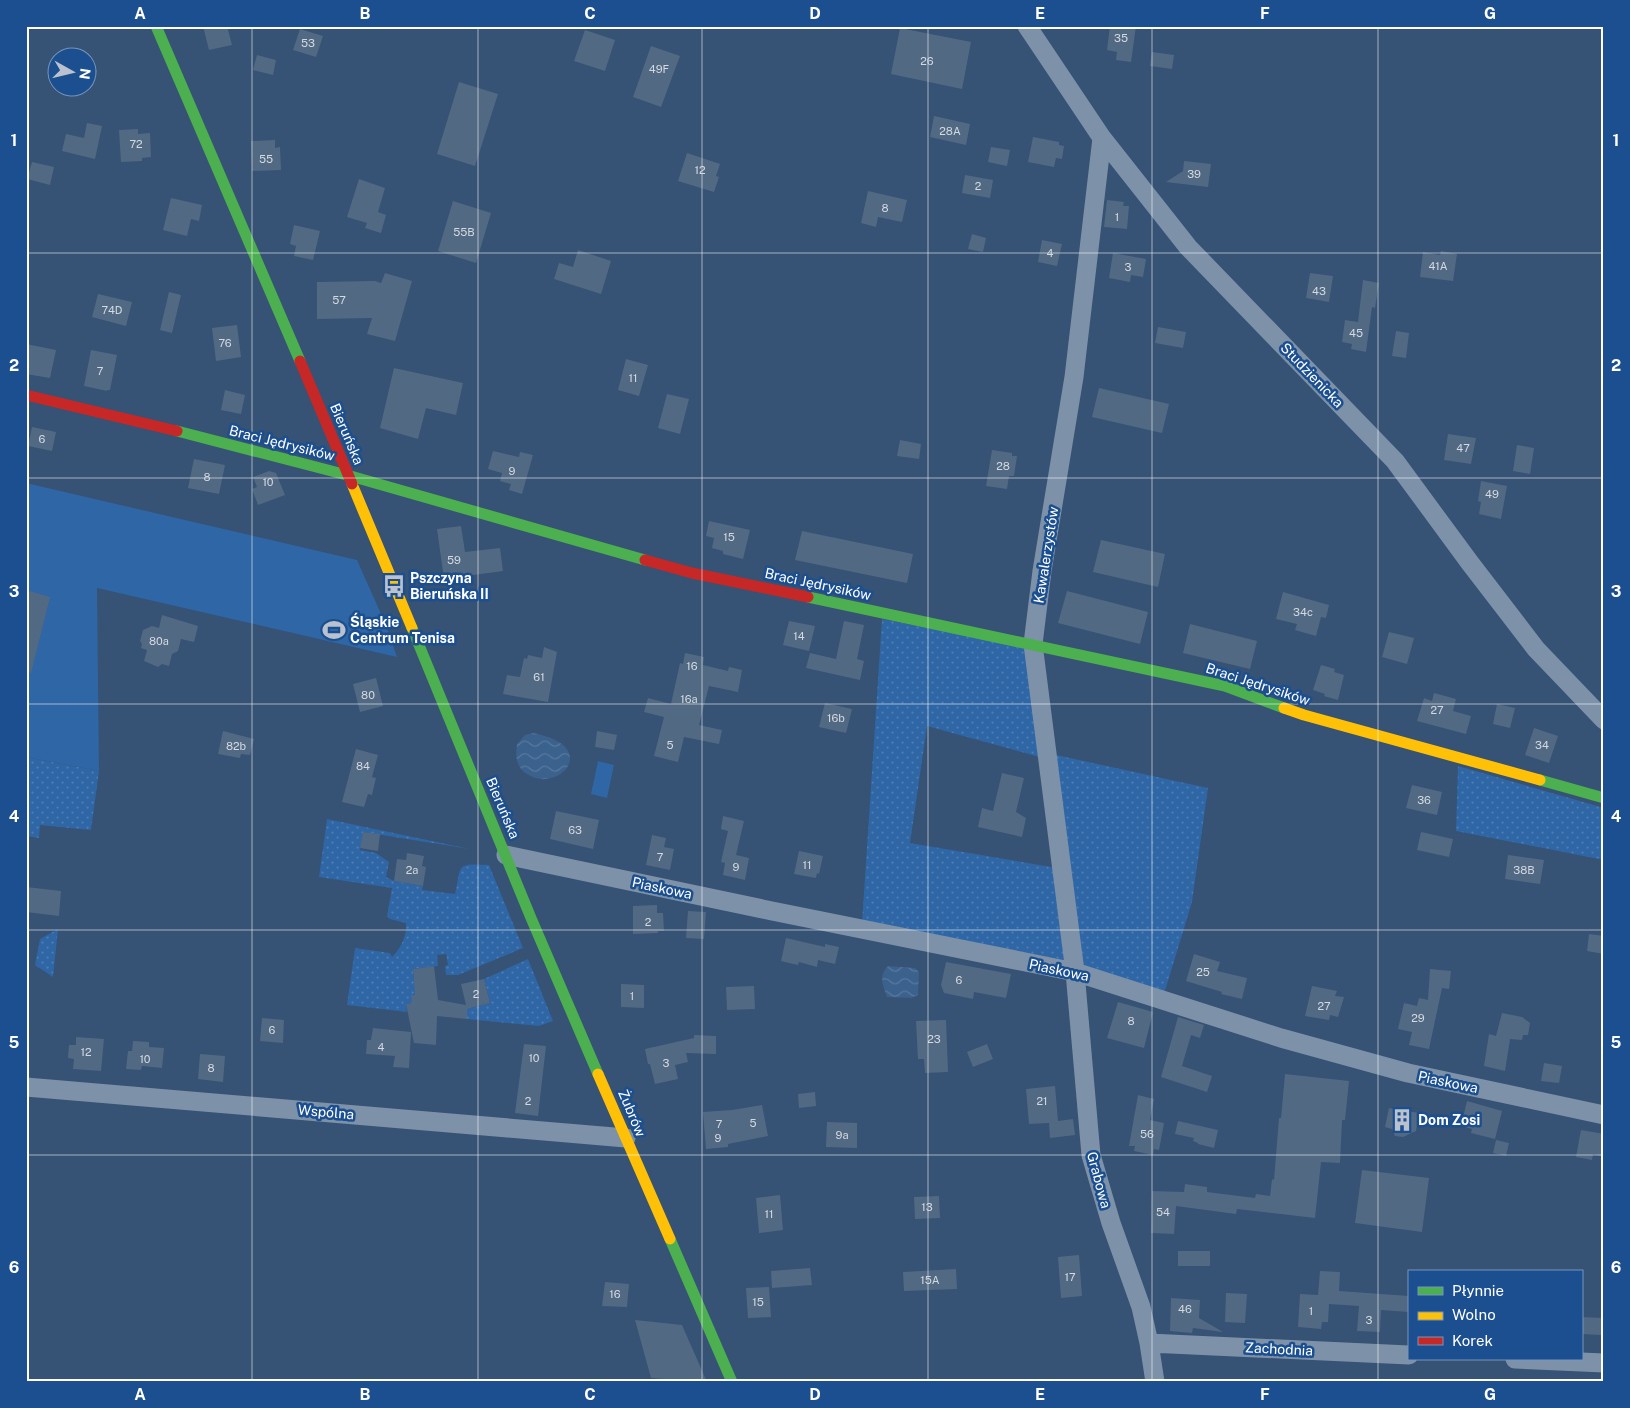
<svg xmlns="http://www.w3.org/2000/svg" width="1630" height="1408" font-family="'Public Sans',sans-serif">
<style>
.grass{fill:url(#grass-dots)}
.garden{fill:#2f66a5}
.water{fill:url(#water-waves)}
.building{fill:#526984}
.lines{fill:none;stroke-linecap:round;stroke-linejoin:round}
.street{stroke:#7d92a8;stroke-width:19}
.fast{stroke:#4caf50;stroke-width:11}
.slow{stroke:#ffc107;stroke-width:11}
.jam{stroke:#c62828;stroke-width:11}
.grid{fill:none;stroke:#fff;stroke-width:1;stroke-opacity:0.55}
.labels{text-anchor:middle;stroke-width:5;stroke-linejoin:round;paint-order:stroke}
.number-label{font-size:11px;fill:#d4dae0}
.street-label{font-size:14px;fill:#fff;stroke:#1b4f8f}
.poi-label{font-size:14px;font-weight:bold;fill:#fff;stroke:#1b4f8f;text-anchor:start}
.neatline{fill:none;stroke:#fff;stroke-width:2}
.grid-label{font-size:16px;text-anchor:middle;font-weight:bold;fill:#fff}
</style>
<defs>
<pattern id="grass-dots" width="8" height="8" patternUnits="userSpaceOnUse" patternTransform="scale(1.25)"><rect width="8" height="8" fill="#2f66a5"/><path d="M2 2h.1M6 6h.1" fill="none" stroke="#4e7db2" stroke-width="1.8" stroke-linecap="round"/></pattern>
<pattern id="water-waves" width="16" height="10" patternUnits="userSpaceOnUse" patternTransform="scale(1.25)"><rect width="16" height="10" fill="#3b618d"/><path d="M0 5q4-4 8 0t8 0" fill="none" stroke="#58799e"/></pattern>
</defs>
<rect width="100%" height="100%" fill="#365274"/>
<path class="grass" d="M882 619 1029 648 1043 758 927 726 910 843 1057 868 1069 965 862 923Z
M1056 755 1208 788 1192 902 1164 994 1077 968Z
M26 757 99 771 91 830 40 825 39 838 26 836Z
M1458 766 1604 808V860L1456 831Z
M327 819 470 849 363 832 360 850 376 853 389 862 386 877 394 881 423 886 422 890 455 894C462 865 454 863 489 865L523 948 458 975H446L445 966 448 965 446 954 437 955 438 966 413 969 414 981 419 994 412 995V1003L406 1004 407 1012 347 1005 355 948 390 953 392 957C401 948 407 936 406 923L390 919 387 916 392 888 319 877Z
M58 929 53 977 35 965 40 939Z
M528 959 553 1021 539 1026 467 1019V1009L490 1003 484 979Z"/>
<path class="garden" d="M26 483 357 560 386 625 397 657 97 588 99 771 26 757Z
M598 761 614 765 607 798 591 794Z"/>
<path class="water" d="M533 733C603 746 558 795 527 774 516 768 515 755 517 744L525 735Z
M888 966 915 968 919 972 918 995 911 998 887 997C883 985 878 976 888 966Z"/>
<path class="building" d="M203 26H227L232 45 209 50Z
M1110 26H1136L1131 62 1116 60 1117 52 1107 50Z
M900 28 971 42 962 89 891 74Z
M300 29 323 36 316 57 293 50Z
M585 30 615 40 605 71 574 61Z
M651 46 680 56 661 107 633 97Z
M1152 52 1174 55 1172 69 1150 66Z
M257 55 276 60 273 75 253 70Z
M459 82 498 94 475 166 437 154Z
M934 116 970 124 966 145 930 137Z
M87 123 102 126 95 159 62 151 66 134 84 138Z
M138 129V134L150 133 151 157 142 158V161L121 162 119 130Z
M1033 137 1059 142V145L1064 146 1062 159 1056 158 1054 167 1028 162Z
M275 140V148L280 147 281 170 252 171 251 141Z
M991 147 1010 150 1007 166 988 162Z
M687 153 720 164 716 176 719 177 714 192 678 181Z
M1184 161 1211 164 1208 187 1166 182 1183 171Z
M32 162 54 167 50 185 27 179Z
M965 175 993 180 990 198 962 193Z
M359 179 385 188 378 212 386 215 381 233 365 228 367 223 347 217Z
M868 191 907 200 902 222 878 217 876 227 861 223Z
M171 198 202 205 199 221 191 219 187 236 163 230Z
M1107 200 1124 202 1123 206H1129L1127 229 1104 227Z
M453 201 491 213 476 263 438 251Z
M294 225 320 231 313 260 294 256 296 246 290 244Z
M972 234 986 238 983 252 968 249Z
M1042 240 1062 244 1057 266 1038 262Z
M578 250 611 261 601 294 554 279 559 263 573 267Z
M1441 251 1457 254 1453 281 1420 277 1423 252 1440 255Z
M1113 253 1146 259 1143 277 1131 275 1130 282 1109 278Z
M385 273 412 281 395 341 367 334 372 318 317 319V282L375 281 381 283Z
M1310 273 1333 276 1329 302 1306 298Z
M1363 280 1379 283 1375 308 1372 307 1366 352 1351 349 1352 344 1342 342 1345 320 1358 322Z
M169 292 181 295 172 333 160 330Z
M98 294 132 302 126 326 92 317Z
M237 325 241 357 216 361 212 328Z
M1158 327 1186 332 1183 348 1155 343Z
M1396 331 1409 333 1406 358 1392 356Z
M26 344 56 350 50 378 26 374Z
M91 350 117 355 110 390H107V391L84 386Z
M626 359 648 365 639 396 618 390Z
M394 368 463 383 456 415 426 408 418 439 380 428Z
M1099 388 1169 404 1162 433 1092 417Z
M225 390 245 395 241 414 221 410Z
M667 394 689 399 680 434 658 428Z
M32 427 56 432 52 451 28 446Z
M1448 434 1476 438 1471 464 1444 460Z
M900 440 921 444 919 459 897 456Z
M1517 445 1534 448 1530 474 1513 471Z
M992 450 1012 453V456H1017L1014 476H1009L1007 489 986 486Z
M493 451 519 457 520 452 533 455 522 494 509 490 511 484 500 481 502 473 488 469Z
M194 459 225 465 219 494 188 488Z
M269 471 276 473 285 495 258 505 252 489 257 487 253 477Z
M1481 481 1507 486 1501 519 1479 514 1481 502 1478 501Z
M709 521 750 530 743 559 723 554V551L712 548 714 538 706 536Z
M461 526 465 552 500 548 503 571 444 579 437 529Z
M802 531 913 554 907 583 795 560Z
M1101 540 1165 554 1158 587 1093 572Z
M26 590 50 597 31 673 26 672Z
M1067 591 1148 612 1140 644 1058 623Z
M1283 592 1329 605 1326 618 1321 617 1316 636 1295 630 1297 624 1276 619Z
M162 615 198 626 194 642 181 639 178 651 172 654 169 666 162 664 158 667 144 661 147 650 141 648 142 644 140 641 143 630 152 626 159 628Z
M789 621 815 626 809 651 783 645Z
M844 621 864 625 857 659 864 661 860 680 806 668 810 653 836 659Z
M1190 624 1257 641 1250 669 1183 653Z
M1389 632 1414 638 1407 664 1382 657Z
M544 647 557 652 548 702 503 694 507 675 520 677 524 658 527 659 528 655 542 658Z
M685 653 704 657 703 665 728 671 729 667 742 670 738 692 709 686 699 725 722 730 719 744 684 737 678 762 654 756 664 717 644 712 648 698 671 704 680 663 683 664Z
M1321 665 1335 669 1334 672 1344 675 1338 700 1324 696 1325 694 1313 690Z
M376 678 383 706 360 712 353 684Z
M1434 693 1456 699 1453 711 1471 716 1466 734 1417 721 1424 698 1432 701Z
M825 703 852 709 846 733 819 727Z
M1497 704 1515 708 1510 728 1493 724Z
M1534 728 1558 736 1549 763 1525 755Z
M223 731 254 739 250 755 241 754 240 758 218 754Z
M597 731 617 735 614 750 595 747Z
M356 749 378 755 372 777 376 778 374 786 372 795 368 794 364 807 342 802Z
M1002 773 1024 778 1016 812 1026 818 1022 837 978 827 982 808 993 811Z
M1412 785 1442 792 1437 815 1406 808Z
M556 811 599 820 593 849 550 839Z
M723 816 744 821 736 855 749 858 745 880 723 875 725 863 721 862 728 831 721 829Z
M363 832 380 834 378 851 360 848Z
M1421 832 1453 839 1449 857 1417 850Z
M652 835 666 838 664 847 674 849 670 870 646 865Z
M799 851 823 856 819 874 817 873 816 878 794 874Z
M407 853 424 856 422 866 426 867 423 886 394 881 397 859 406 860Z
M1508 855 1544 860 1540 884 1505 879Z
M26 887 61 891 59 916 26 912Z
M657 905V913H663L664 931H658V933L633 934V906Z
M688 911 706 912 704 939 686 938Z
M1589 934 1604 936V954L1587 951Z
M786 938 825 947V944L839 947 835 964 818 960 817 967 799 962 798 965 781 961Z
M1194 954 1220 962 1217 971 1247 978 1242 999 1221 994 1222 992 1186 981Z
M946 962 1011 974 1006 998 974 992 973 999 944 993 941 985Z
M434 966 438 1000 466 1005 461 984 484 979 490 1003 467 1009V1019L437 1016 436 1045 414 1043 406 1004 412 1003 411 995H415L413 969Z
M1430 969 1451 971 1449 989 1442 988 1429 1049 1409 1045 1412 1032 1398 1029 1404 1003 1417 1006 1419 998 1428 1000Z
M621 984 644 985V1008L621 1007Z
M754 986 755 1009 727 1010 726 987Z
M1312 986 1337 991 1335 996 1344 997 1338 1017 1330 1015 1329 1020 1305 1016Z
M1118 1002 1153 1012 1144 1048 1107 1038Z
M1502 1013 1522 1017 1530 1023 1528 1035H1523L1522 1040 1510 1039 1505 1071 1484 1066 1489 1034 1496 1036Z
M1178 1017 1204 1025 1200 1038 1191 1035 1182 1066 1212 1076 1207 1092 1161 1077Z
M262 1018 284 1020 283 1043 260 1041Z
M946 1020 948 1072 925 1073 924 1059H918L916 1021Z
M373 1028 411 1032 409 1068 393 1067 395 1056 366 1054 367 1040H371Z
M694 1035 716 1036V1054L686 1053 688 1062 675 1065 678 1079 655 1084 650 1064H648L645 1049 694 1038Z
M76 1037 104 1039 101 1071 73 1069 74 1059 68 1058 69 1045H76Z
M133 1041 149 1042V1047L164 1048 162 1068 142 1066 141 1070 126 1069 128 1051H132Z
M524 1044 546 1046 538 1116 515 1113Z
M987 1044 993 1059 973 1067 967 1052Z
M200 1054 225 1056 223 1082 198 1079Z
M1544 1063 1562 1066 1559 1083 1541 1081Z
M1285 1074 1349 1081 1345 1120H1342L1340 1163 1321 1162 1315 1218 1237 1209 1236 1214 1176 1206 1174 1234 1151 1233 1152 1191 1184 1192 1185 1184 1207 1187V1192L1255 1198 1256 1194 1270 1196 1272 1179 1274 1180 1279 1118H1281Z
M1055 1086 1058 1121 1073 1119 1075 1135 1050 1138 1049 1123 1029 1124 1026 1089Z
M815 1092 816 1106 799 1108 798 1094Z
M1138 1095 1154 1099 1150 1120 1164 1123 1159 1150 1154 1149 1153 1155 1134 1151 1135 1146H1129Z
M1467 1101 1502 1111 1495 1139 1471 1133 1472 1129 1461 1126Z
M762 1105 768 1136 728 1144V1147L706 1149 703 1112 732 1110Z
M1389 1108 1419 1113 1416 1131 1403 1137 1395 1136 1392 1129 1385 1127Z
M1178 1121 1218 1130 1214 1148 1198 1144V1143L1193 1141 1194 1138 1175 1134Z
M827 1122 857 1123V1148L826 1147Z
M1581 1130 1604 1134V1157L1593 1154 1592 1160 1576 1157Z
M1496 1140 1509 1143 1506 1156 1493 1153Z
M1362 1170 1429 1178 1422 1232 1355 1223Z
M780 1195 783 1230 759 1233 756 1198Z
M939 1196 940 1218 915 1219 914 1197Z
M1178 1251H1210V1266H1178Z
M1079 1255 1082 1296 1061 1298 1058 1257Z
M810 1268 812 1285 772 1288 771 1271Z
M956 1269 957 1289 904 1291 903 1272Z
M1320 1271 1340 1272 1339 1291 1409 1296V1312L1381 1310 1380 1332 1357 1331 1359 1306 1329 1304 1328 1322H1322L1321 1329 1298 1327 1300 1294 1318 1295Z
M605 1282 629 1284 627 1307 602 1306Z
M769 1287 771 1317 748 1318 746 1288Z
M1226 1293 1247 1294 1245 1323 1225 1322Z
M1171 1298 1200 1300 1199 1318 1223 1332 1193 1328 1192 1333 1170 1331Z
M1582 1317 1602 1318 1601 1335 1582 1334Z
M635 1320 682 1325 707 1382 651 1378Z"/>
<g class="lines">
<path class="street" d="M1027 26 1102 138 1188 247 1395 461 1470 563 1536 649 1604 720
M1102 138 1074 377 1042 571 1033 644 1075 972 1091 1155 1111 1223 1141 1307 1149 1343 1155 1382
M506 855 772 911 1075 972 1281 1038 1408 1073 1604 1115
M26 1087 626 1138
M1149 1343 1409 1355
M1515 1359 1604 1363"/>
<path class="fast" d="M156 26 300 361
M177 431 347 475 645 560
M808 597 1225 686 1284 708
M412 628 531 918 598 1074
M1540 780 1604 798
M670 1239 732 1382"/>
<path class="slow" d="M352 484 412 628
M1284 708 1304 715 1540 780
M598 1074 670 1239"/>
<path class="jam" d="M300 361 352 484
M26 395 177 431
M645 560 692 573 808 597"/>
</g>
<path class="grid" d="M252 26V1382M478 26V1382M702 26V1382M928 26V1382M1152 26V1382M1378 26V1382M26 253H1604M26 478H1604M26 704H1604M26 930H1604M26 1155H1604"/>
<defs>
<symbol id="bus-bare" viewBox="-9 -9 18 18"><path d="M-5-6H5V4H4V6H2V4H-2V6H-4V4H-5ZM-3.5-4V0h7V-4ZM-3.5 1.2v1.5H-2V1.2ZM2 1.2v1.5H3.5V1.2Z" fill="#b9c2ce" stroke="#1b4f8f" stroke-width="2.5" paint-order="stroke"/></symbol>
<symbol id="stadium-bare" viewBox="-9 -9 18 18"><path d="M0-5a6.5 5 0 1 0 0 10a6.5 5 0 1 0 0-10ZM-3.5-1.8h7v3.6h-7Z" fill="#b9c2ce" stroke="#1b4f8f" stroke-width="2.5" paint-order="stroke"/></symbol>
<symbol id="building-bare" viewBox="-9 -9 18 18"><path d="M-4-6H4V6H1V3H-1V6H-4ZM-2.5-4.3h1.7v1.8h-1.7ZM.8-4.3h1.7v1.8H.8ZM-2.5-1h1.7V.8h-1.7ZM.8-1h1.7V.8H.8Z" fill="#b9c2ce" stroke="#1b4f8f" stroke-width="2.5" paint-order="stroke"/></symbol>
</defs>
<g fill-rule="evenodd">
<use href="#bus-bare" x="378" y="570" width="32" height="32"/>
<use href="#stadium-bare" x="318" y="614" width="32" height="32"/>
<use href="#building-bare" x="1386" y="1104" width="32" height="32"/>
</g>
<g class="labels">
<g class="number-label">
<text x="1121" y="42">35</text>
<text x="308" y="47">53</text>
<text x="927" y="65">26</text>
<text x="659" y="73">49F</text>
<text x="950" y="135">28A</text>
<text x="136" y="148">72</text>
<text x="266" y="163">55</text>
<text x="700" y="174">12</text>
<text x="1194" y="178">39</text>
<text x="978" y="190">2</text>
<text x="885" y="212">8</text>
<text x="1117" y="221">1</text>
<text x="464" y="236">55B</text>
<text x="1050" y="257">4</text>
<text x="1438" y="270">41A</text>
<text x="1128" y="271">3</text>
<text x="1319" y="295">43</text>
<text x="339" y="304">57</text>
<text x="112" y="314">74D</text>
<text x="1356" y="337">45</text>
<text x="225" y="347">76</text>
<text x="100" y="375">7</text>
<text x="633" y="382">11</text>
<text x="42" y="443">6</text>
<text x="1463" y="452">47</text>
<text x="1003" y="470">28</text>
<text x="512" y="475">9</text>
<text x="207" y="481">8</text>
<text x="268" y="486">10</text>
<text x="1492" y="498">49</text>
<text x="729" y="541">15</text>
<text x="454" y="564">59</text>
<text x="1303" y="616">34c</text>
<text x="799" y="640">14</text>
<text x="159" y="645">80a</text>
<text x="692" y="670">16</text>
<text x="539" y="681">61</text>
<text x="368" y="699">80</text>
<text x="689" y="703">16a</text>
<text x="1437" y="714">27</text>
<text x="836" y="722">16b</text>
<text x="670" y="749">5</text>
<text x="1542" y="749">34</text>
<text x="236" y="750">82b</text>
<text x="363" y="770">84</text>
<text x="1424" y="804">36</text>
<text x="575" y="834">63</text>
<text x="660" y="861">7</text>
<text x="807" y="869">11</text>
<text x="736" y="871">9</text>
<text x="412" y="874">2a</text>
<text x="1524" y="874">38B</text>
<text x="648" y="926">2</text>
<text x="1203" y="976">25</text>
<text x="959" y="984">6</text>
<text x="476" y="998">2</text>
<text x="632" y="1000">1</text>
<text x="1324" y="1010">27</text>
<text x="1418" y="1022">29</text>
<text x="1131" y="1025">8</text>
<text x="272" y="1034">6</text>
<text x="934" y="1043">23</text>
<text x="381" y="1051">4</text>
<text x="86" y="1056">12</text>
<text x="534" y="1062">10</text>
<text x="145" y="1063">10</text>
<text x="666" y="1067">3</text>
<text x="211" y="1072">8</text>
<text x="528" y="1105">2</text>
<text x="1042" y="1105">21</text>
<text x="753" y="1127">5</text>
<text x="719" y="1128">7</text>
<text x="1147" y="1138">56</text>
<text x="842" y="1139">9a</text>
<text x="718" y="1142">9</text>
<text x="927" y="1211">13</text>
<text x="1163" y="1216">54</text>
<text x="769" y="1218">11</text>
<text x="1070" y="1281">17</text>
<text x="930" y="1284">15A</text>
<text x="615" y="1298">16</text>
<text x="758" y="1306">15</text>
<text x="1185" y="1313">46</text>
<text x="1311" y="1315">1</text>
<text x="1369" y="1324">3</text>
</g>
<g class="street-label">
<text transform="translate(1312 375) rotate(46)" y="5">Studzienicka</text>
<text transform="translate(347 434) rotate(67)" y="5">Bieruńska</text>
<text transform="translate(282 443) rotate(14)" y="5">Braci Jędrysików</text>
<text transform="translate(1046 555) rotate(-81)" y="5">Kawalerzystów</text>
<text transform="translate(818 584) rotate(12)" y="5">Braci Jędrysików</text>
<text transform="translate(1258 684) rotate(18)" y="5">Braci Jędrysików</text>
<text transform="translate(503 808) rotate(67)" y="5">Bieruńska</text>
<text transform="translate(662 888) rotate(12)" y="5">Piaskowa</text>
<text transform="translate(1059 970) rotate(12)" y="5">Piaskowa</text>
<text transform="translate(1448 1082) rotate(12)" y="5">Piaskowa</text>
<text transform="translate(326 1112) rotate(5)" y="5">Wspólna</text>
<text transform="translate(632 1113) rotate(67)" y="5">Żubrów</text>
<text transform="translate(1099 1180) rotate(75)" y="5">Grabowa</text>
<text transform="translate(1279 1349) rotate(3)" y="5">Zachodnia</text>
</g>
<g class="poi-label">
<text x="410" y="583">Pszczyna<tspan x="410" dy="16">Bieruńska II</tspan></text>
<text x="350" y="627">Śląskie<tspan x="350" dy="16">Centrum Tenisa</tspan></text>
<text x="1418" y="1125">Dom Zosi</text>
</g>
</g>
<rect width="1630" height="1408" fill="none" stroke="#1b4f8f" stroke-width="55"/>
<rect x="1408" y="1270" width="175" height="90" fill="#1b4f8f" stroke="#7695bc"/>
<rect x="1418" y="1287" width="25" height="8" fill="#4caf50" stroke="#7695bc"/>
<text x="1452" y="1296" font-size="15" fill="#ffffff">Płynnie</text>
<rect x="1418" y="1312" width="25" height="8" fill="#ffc107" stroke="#7695bc"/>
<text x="1452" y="1320" font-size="15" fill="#ffffff">Wolno</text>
<rect x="1418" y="1337" width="25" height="8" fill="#c62828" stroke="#7695bc"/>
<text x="1452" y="1346" font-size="15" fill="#ffffff">Korek</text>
<g transform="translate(72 72) rotate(98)"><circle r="24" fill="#1b4f8f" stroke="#7695bc"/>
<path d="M0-4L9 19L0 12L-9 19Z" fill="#b9c2ce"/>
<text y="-8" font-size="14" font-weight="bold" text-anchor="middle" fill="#ffffff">N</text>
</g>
<rect x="28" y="28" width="1574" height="1352" class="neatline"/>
<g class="grid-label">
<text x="140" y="19">A</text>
<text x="365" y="19">B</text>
<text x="590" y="19">C</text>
<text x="815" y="19">D</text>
<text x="1040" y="19">E</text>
<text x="1265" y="19">F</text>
<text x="1490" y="19">G</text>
<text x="14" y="146">1</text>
<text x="1616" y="146">1</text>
<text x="14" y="371">2</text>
<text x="1616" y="371">2</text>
<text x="14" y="597">3</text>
<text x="1616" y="597">3</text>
<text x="14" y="822">4</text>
<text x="1616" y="822">4</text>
<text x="14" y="1048">5</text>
<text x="1616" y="1048">5</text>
<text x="14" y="1273">6</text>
<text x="1616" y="1273">6</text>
<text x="140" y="1400">A</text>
<text x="365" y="1400">B</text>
<text x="590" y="1400">C</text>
<text x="815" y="1400">D</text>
<text x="1040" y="1400">E</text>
<text x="1265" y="1400">F</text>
<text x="1490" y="1400">G</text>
</g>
</svg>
